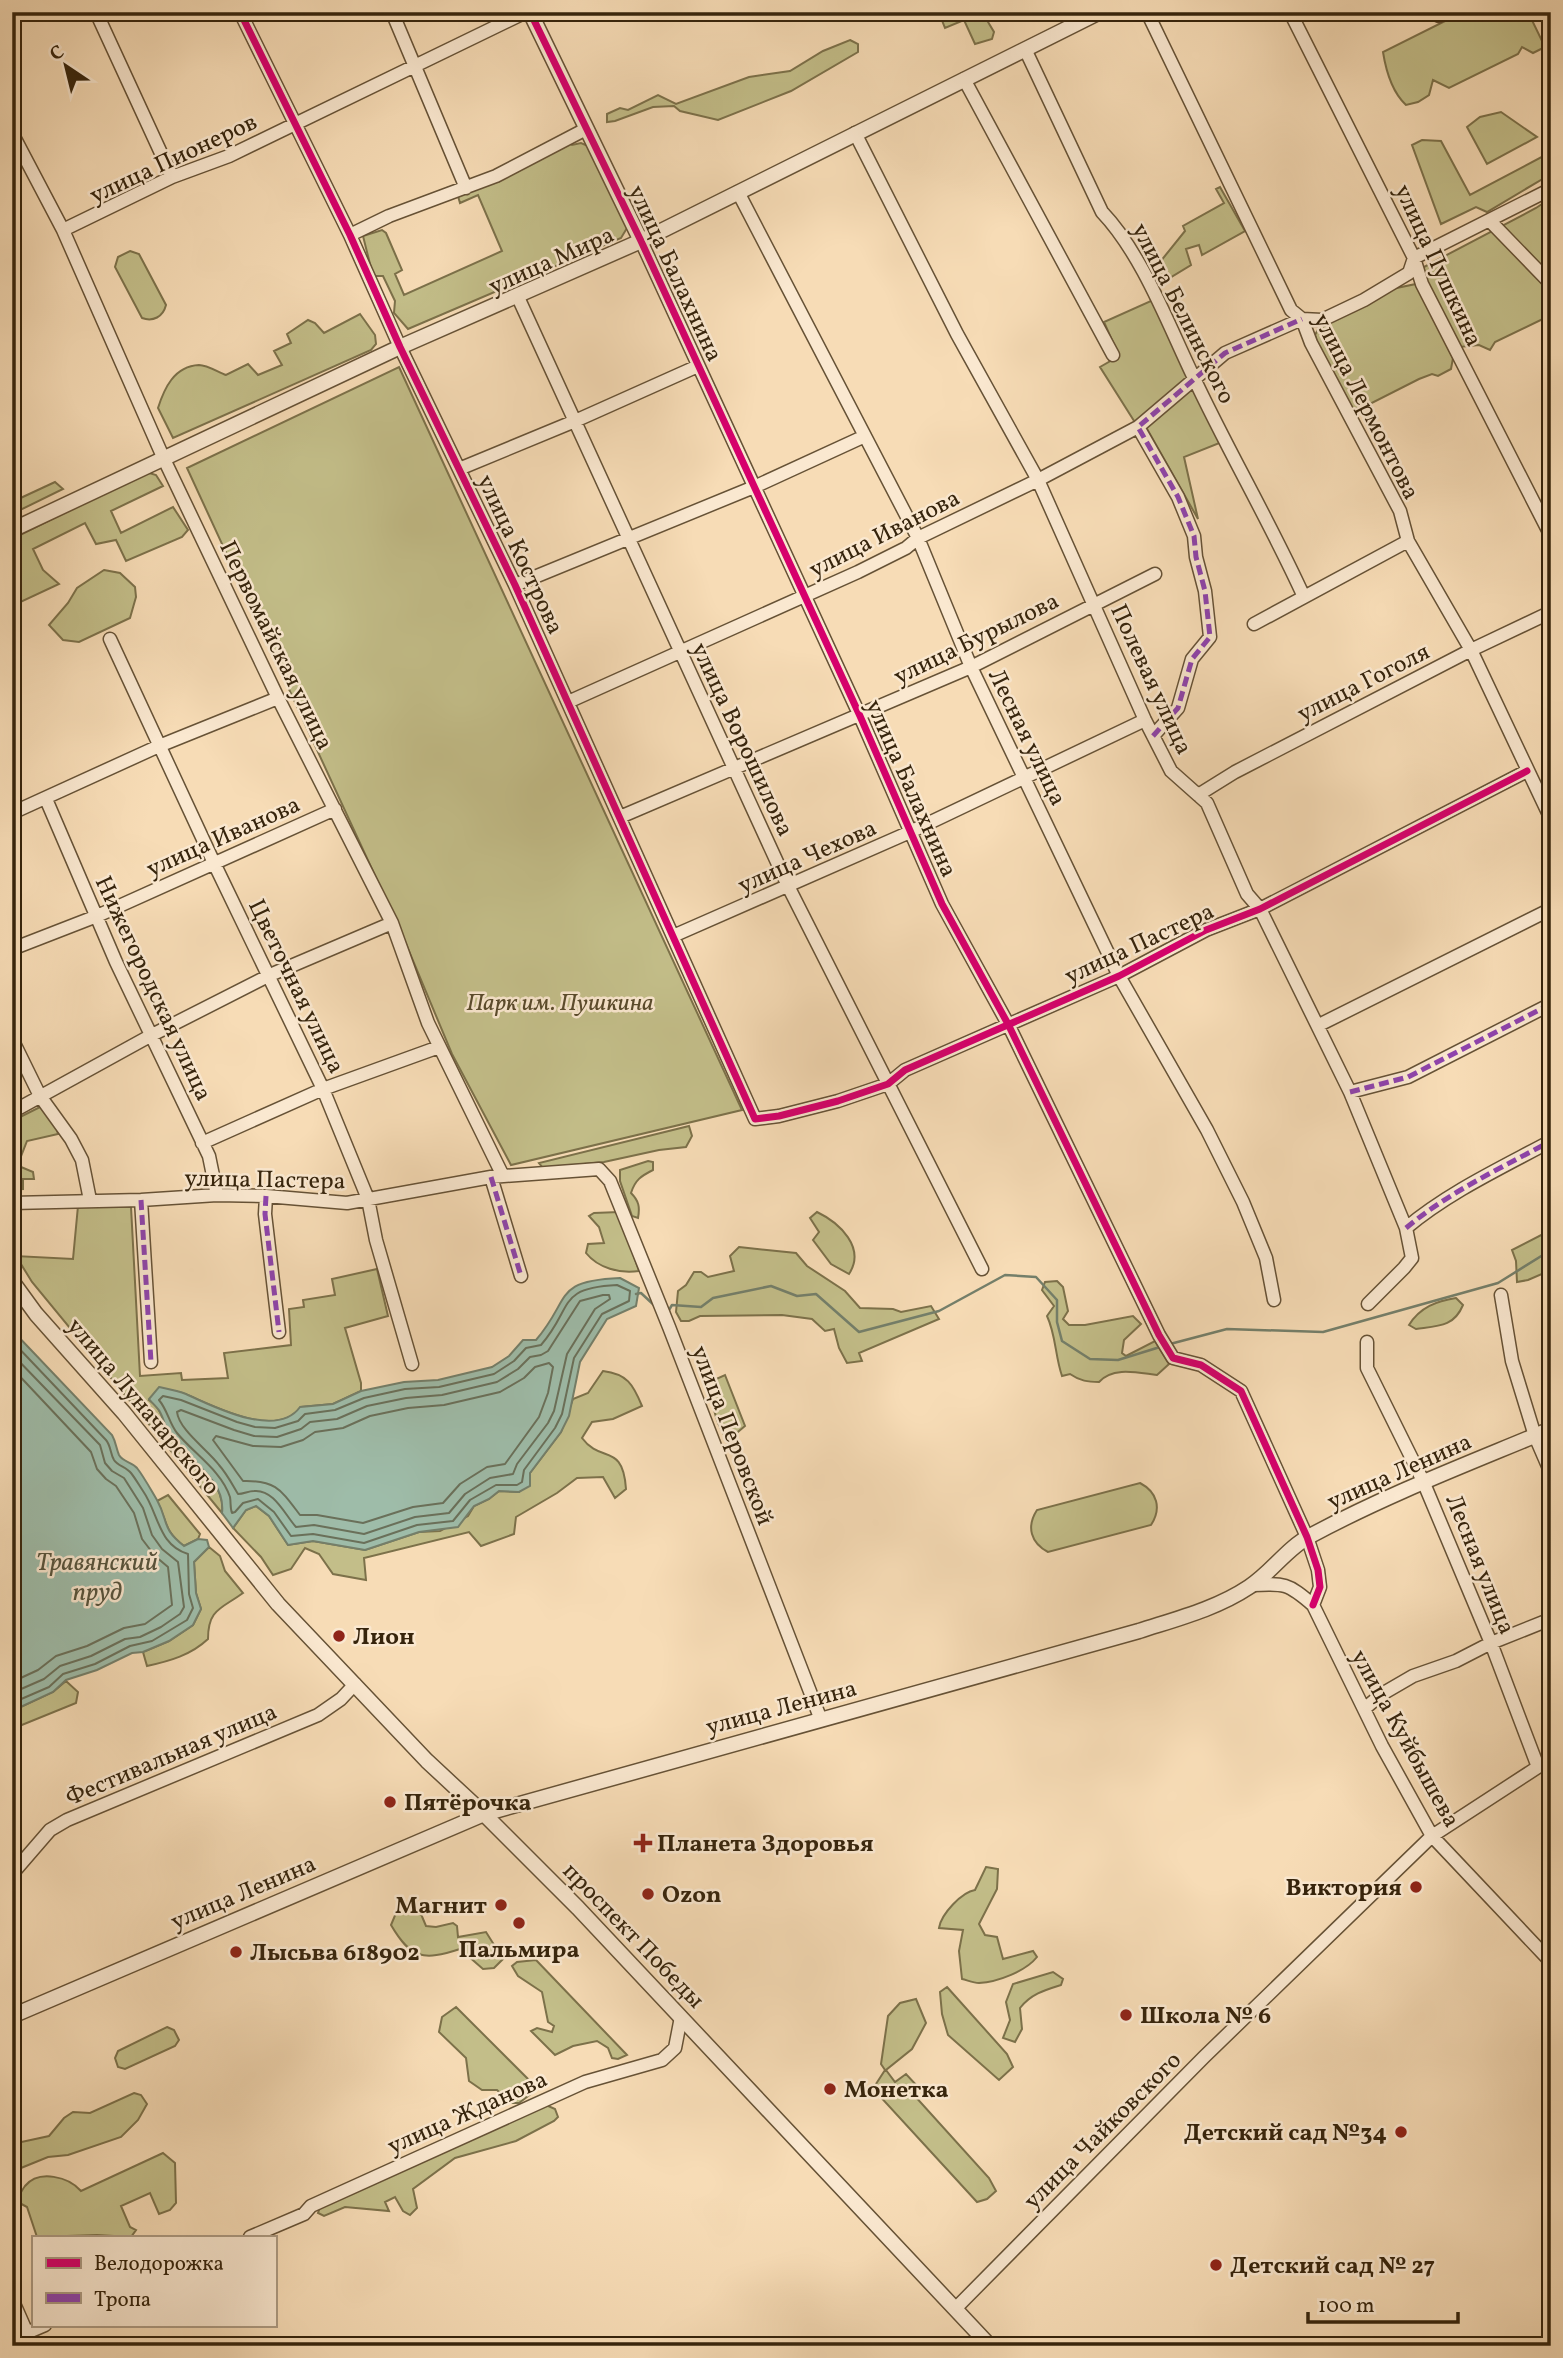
<svg xmlns="http://www.w3.org/2000/svg" width="1563" height="2358" font-family="Vollkorn,serif">
<style>
.green{fill:#c3be89;stroke:#7c714a;stroke-width:2}
.water{fill:#9ebca9;stroke:#747f6a;stroke-width:2}
.lines{fill:none;stroke-linecap:round;stroke-linejoin:round}
.shore{stroke:#6a705a;stroke-width:2}
.stream{stroke:#747f6a;stroke-width:2.5}
.minor-casing{stroke:#665236;stroke-width:15}
.tertiary-casing{stroke:#665236;stroke-width:17}
.minor{stroke:#fae8d0;stroke-width:12}
.tertiary{stroke:#fae8d0;stroke-width:14}
.quiet{stroke:#8e44ad;stroke-width:5;stroke-dasharray:10 5;stroke-linecap:butt}
.cycleway-casing{stroke:#fae8d0;stroke-width:11}
.cycleway{stroke:#d6006c;stroke-width:7}
.poi-dot{fill:#8f2418;stroke:#fae8d0;stroke-width:2.5}
.labels{text-anchor:middle;stroke-width:5;stroke-linejoin:round;paint-order:stroke}
.street-label{font-size:24px;fill:#36240c;stroke:#fae8d0}
.park-label{font-size:24px;font-style:italic;fill:#594a2b;stroke:#fae8d0}
.poi-label{font-size:24px;font-weight:bold;fill:#36240c;stroke:#fae8d0;text-anchor:start}
.water-label{font-size:26px;font-style:italic;fill:#55523b;stroke:#fae8d0}
</style>
<rect width="100%" height="100%" fill="#f7dcb6"/>
<filter id="stains"><feTurbulence type="fractalNoise" baseFrequency=".00286" numOctaves="4"/><feColorMatrix values="0 0 0 0 .2 0 0 0 0 .09 0 0 0 0 .02 0 0 0 .5 -.17"/></filter>
<radialGradient id="worn" r=".72"><stop offset=".6" stop-color="#630" stop-opacity="0"/><stop offset="1" stop-color="#630" stop-opacity=".3"/></radialGradient>
<path class="green" d="M933 12H982L994 32 992 39 975 44 964 20 945 28 941 18Z
M1463 12H1528L1545 47 1533 53 1522 47 1518 54 1449 88 1433 80 1429 95 1418 102 1406 105C1392 92 1386 71 1383 52Z
M850 40 858 44V52L791 91 718 120 680 111 674 106 653 107 615 121 607 122V114L620 108 628 110 658 95 676 104 749 77 790 71 823 51Z
M1501 112 1537 137 1487 164 1467 127 1480 117Z
M1422 140 1441 141 1470 195 1551 152V174L1487 212 1476 207 1441 224 1412 145Z
M569 142 572 145 581 143 588 146 627 228 621 238 408 329 394 313 395 301 383 276H373L363 236 382 230 386 233 402 270 395 274 404 295 502 251 478 195 460 203 458 196Z
M1220 187 1245 231 1202 255 1199 245 1186 249 1191 265 1163 282 1156 267 1185 231 1183 226 1224 203 1216 189Z
M1551 198V315L1495 342 1490 350 1479 345 1459 347 1427 283 1422 268 1536 208Z
M130 251 139 254 166 305C163 317 153 322 142 318L115 267 118 257Z
M1416 284 1453 358 1451 369 1438 376 1432 374 1419 379 1360 409 1350 408 1318 346 1315 335 1320 326 1387 290Z
M1153 300 1188 378 1136 424 1100 367 1119 356 1104 322Z
M360 314 375 335 376 344 371 350 173 438 158 408C164 389 174 366 199 365 207 365 218 372 226 375L248 364 258 375 282 365 274 351 291 343 287 334 308 320 315 323 324 333Z
M399 367 742 1110 511 1165 452 1054 401 932 187 468Z
M1193 388 1222 442 1184 457 1198 519 1146 427Z
M146 472 156 475 163 486 111 511 121 533 173 507 188 530 182 537 126 561 116 540 96 544 85 523 33 549 43 570 59 584 12 606V539Z
M55 482 63 489 12 514V502Z
M104 570 120 573 135 587 136 597 130 618 79 642 63 640 49 625 68 603 77 588Z
M44 1105 54 1115 58 1134 27 1141 20 1159 21 1167 33 1172 34 1179H23V1189L12 1190V1121Z
M689 1126 692 1136 686 1147 659 1150 604 1162 543 1168 539 1163Z
M648 1161 653 1162V1170C641 1176 635 1180 631 1193 639 1201 640 1207 638 1218L632 1216 620 1181V1170Z
M78 1206 131 1207 140 1376 181 1373 182 1380 228 1378 224 1353 291 1345 289 1309 304 1307 303 1300 335 1295 332 1279 377 1269 388 1316 345 1328 361 1383V1391L333 1404 301 1407C276 1440 214 1406 185 1394 177 1391 167 1390 159 1388L149 1400C153 1403 158 1408 160 1412 165 1421 165 1429 171 1437 190 1461 226 1480 222 1513L32 1282 16 1256 73 1259Z
M619 1212 639 1271C620 1274 598 1268 586 1253L588 1244 604 1243 599 1227 589 1216 594 1213Z
M817 1212C840 1223 866 1248 849 1274L831 1264 813 1240 819 1232 810 1218Z
M1551 1230V1270L1528 1280 1517 1282 1516 1261 1512 1250Z
M739 1247 796 1253 807 1266 845 1291 860 1308 893 1309 901 1312 931 1306 939 1319 859 1353 862 1361 847 1363 839 1348 834 1329 825 1331 812 1319 782 1315 700 1316 689 1321H681L676 1312 678 1291 686 1285 694 1272H701L708 1277 734 1271 730 1256Z
M1057 1281 1063 1287 1068 1311 1063 1319 1069 1325H1085L1133 1316 1141 1324 1124 1340 1122 1353 1126 1356 1155 1341 1169 1364 1157 1375C1139 1373 1113 1366 1099 1382 1088 1382 1080 1381 1070 1374L1062 1376C1055 1356 1056 1335 1047 1316L1054 1306 1042 1290 1045 1282Z
M1456 1298 1463 1305C1454 1327 1438 1326 1416 1329L1409 1325C1420 1307 1437 1301 1456 1298Z
M603 1371C627 1374 633 1384 642 1406L613 1419 592 1422 582 1438C601 1464 623 1442 626 1489L615 1498 603 1477 577 1478 557 1493 516 1517 514 1534 481 1546 469 1532 364 1558 366 1580 333 1574 319 1554 305 1548 291 1569 273 1575 261 1557 233 1528 246 1510 256 1506 269 1516 288 1545 313 1541 365 1550 419 1532 440 1531 468 1516 474 1506 489 1499 499 1491 519 1492 530 1473 561 1432 573 1399 588 1393Z
M725 1375 745 1426 733 1436 726 1438C715 1421 709 1399 714 1380Z
M1140 1483C1157 1492 1162 1508 1151 1525L1048 1552C1031 1543 1026 1527 1037 1510Z
M168 1495 200 1534 198 1539 184 1546C163 1530 168 1522 157 1501Z
M209 1547 220 1556 225 1571 243 1593C221 1609 208 1609 208 1639 191 1655 170 1661 147 1666L143 1652 169 1641 193 1625 201 1609 196 1593 194 1562Z
M66 1681 78 1692 76 1703 12 1729V1711L53 1692Z
M986 1867 998 1869 997 1889 979 1924 985 1935 997 1937 1003 1959 1033 1951 1037 1957C1026 1971 998 1982 979 1983 973 1983 967 1980 962 1979L959 1951 963 1930 939 1928C941 1914 962 1892 975 1890Z
M410 1909 421 1914 426 1926 436 1927 453 1923 457 1926 458 1937 486 1932 503 1959 494 1968 483 1969 460 1949C423 1961 411 1959 391 1925L396 1913Z
M536 1960 627 2055 618 2059 612 2058 608 2048 597 2041 573 2046 555 2055 531 2031 537 2028 552 2032 554 2026 548 2022 542 1992 518 1976 512 1966 517 1962Z
M1053 1972 1063 1979 1061 1985C1045 1990 1031 1994 1020 2008L1022 2029 1015 2042 1003 2038 1010 2020 1006 2002 1013 1984Z
M947 1987 1007 2054 1013 2067 999 2080 948 2035 942 2014 940 1992Z
M916 1999 926 2023 912 2049 886 2070 895 2082 906 2074 919 2088 913 2094 989 2178 996 2191 987 2199 977 2202 876 2092 874 2087 885 2070 881 2064 888 2016 900 2003Z
M456 2007 532 2083V2093L519 2103H511L497 2090H482L469 2081 466 2058 439 2032 442 2017Z
M167 2027 174 2030 179 2040 175 2046 125 2069 118 2067 115 2058 118 2051Z
M134 2093 141 2095 147 2104 138 2120 121 2137 68 2155 48 2157 16 2170 12 2167V2144L49 2136 64 2118 73 2112 90 2113Z
M546 2105 555 2109 558 2117 554 2121 516 2141 455 2158 413 2189 417 2208 410 2215 403 2211 395 2197 385 2202 389 2211 345 2207 324 2216 318 2213 320 2207Z
M163 2153 175 2163 176 2203 170 2210 159 2214 150 2193 121 2206 130 2227 136 2230 131 2237 97 2235 37 2237 27 2207 16 2201C19 2196 22 2190 25 2186 39 2169 69 2177 81 2191Z"/>
<path class="water" d="M620 1278 639 1288 636 1306 607 1319 580 1362 569 1416 561 1432 530 1473V1486L519 1492 499 1491 489 1499 474 1506 458 1527 419 1532 365 1550 313 1541 288 1545 269 1516 256 1506 246 1510 233 1528 222 1513C226 1479 189 1461 171 1437 165 1429 165 1421 160 1412 158 1408 152 1403 149 1399L159 1387C168 1389 178 1391 186 1394 214 1407 277 1439 300 1407L333 1404 361 1391 404 1382 438 1380 492 1367 509 1356 523 1340H536C572 1298 552 1281 620 1278Z
M12 1330 112 1435C116 1442 116 1448 119 1455 123 1462 132 1462 137 1468 144 1477 151 1490 157 1500 169 1522 161 1528 184 1546L198 1539 207 1540 209 1547 194 1562 196 1593 201 1609 193 1625 169 1641 143 1652 132 1653 97 1670 66 1680 53 1692 12 1711Z"/>
<g class="lines">
<path class="shore" d="M617 1285 630 1291 629 1301 602 1314 574 1358 562 1414 555 1428 524 1470 522 1482 517 1485H496L470 1500 453 1521 417 1525 364 1543 313 1534 291 1536 274 1512 258 1499 243 1503 235 1512 232 1513C230 1508 231 1503 230 1497 221 1470 194 1454 177 1433 169 1423 168 1411 159 1400L163 1396 181 1400 237 1422 255 1427 275 1428 298 1421 305 1414 335 1410 364 1398 405 1389 439 1387 494 1374 514 1361 526 1348 541 1345C574 1307 556 1288 617 1285Z
M603 1295H609L610 1299 595 1309 567 1354 554 1411 548 1423 517 1464 513 1474 490 1478 465 1494 449 1513 415 1517 364 1534 314 1525 296 1527C285 1515 274 1489 254 1491 248 1491 244 1494 238 1494 232 1484 227 1474 219 1465 208 1450 179 1430 177 1412L181 1410 234 1430 254 1436 277 1437 301 1429 310 1422 337 1419 367 1406 406 1398 442 1395 497 1382 518 1369 530 1357 541 1355 548 1351 580 1301Z
M12 1341 106 1440C111 1446 110 1453 114 1460 118 1466 126 1467 131 1473 135 1478 139 1485 143 1491 159 1514 158 1545 188 1554L189 1594 193 1608 187 1620 152 1641 130 1646 95 1664 63 1674 49 1687 12 1703
M12 1354 100 1445 105 1463 112 1471 124 1478 143 1508 152 1535 162 1549 178 1562 184 1607 180 1614 161 1627 140 1637 125 1639 91 1656 60 1666 44 1679 12 1693
M549 1363 553 1367 548 1393 539 1417 505 1464 487 1467 460 1484 443 1503 413 1507 363 1523 317 1515H300C281 1490 276 1480 243 1481L213 1440 216 1436 253 1446 281 1447 303 1440 315 1432 343 1428 370 1416 408 1408 444 1405 500 1392 524 1378 535 1367Z
M12 1368 91 1452 97 1469 106 1479 116 1486 134 1513 142 1539 155 1556 168 1567 172 1605 145 1624 124 1628 87 1646 56 1656 38 1670 12 1682"/>
<path class="stream" d="M636 1294 641 1293 656 1307
M669 1310 672 1305 701 1307 713 1298 771 1286 797 1296 816 1294 859 1332 939 1311 1005 1275 1036 1277 1057 1300V1322L1062 1341 1090 1359 1118 1360 1160 1347
M1170 1344 1227 1329 1323 1332 1498 1283 1551 1250"/>
<defs>
<path id="minor" d="M96 12 172 177
M240 12 350 235 400 347 515 585 755 1119 779 1116 838 1101 888 1084 905 1070 1119 976 1206 930 1260 909 1527 771
M392 12 466 188
M1147 12 1291 310 1302 319 1311 343 1400 511 1408 541 1471 650 1551 819
M1290 12 1414 258 1422 284 1551 536
M1437 12 1439 16
M1025 49 1102 212C1142 254 1168 324 1193 376 1228 451 1270 522 1304 597
M964 79 1113 355
M12 133 63 230 163 457 278 698 392 923 428 1023 503 1176
M855 133 957 334 1038 480 1145 720 1171 771 1207 803 1247 894 1260 909 1350 1092 1406 1228 1412 1258 1404 1268 1368 1304
M738 192 918 538 971 667 1119 976 1207 1130 1243 1202 1266 1258 1274 1300
M1490 221 1551 284
M63 230 172 177 229 156 526 12
M350 235 389 216 496 176 586 129
M641 241 860 716 942 904 1008 1024 1159 1335 1173 1358 1201 1365 1241 1391 1307 1537 1318 1570 1320 1587 1313 1605
M517 295 788 886 982 1269
M1138 427 1178 497 1194 536 1196 557 1205 591 1210 637 1192 659 1178 708 1153 736
M459 469 575 421 698 366
M515 585 754 487 865 436
M1254 624 1408 541
M110 639 214 863 323 1089 368 1199 376 1240 412 1364
M568 702 858 572 906 548 918 538 1038 480 1138 427 1225 353 1302 319 1322 320 1364 300 1409 273 1414 258 1551 189
M1198 795 1235 772 1471 650 1551 612
M46 799 116 962 209 1156 217 1195
M12 813 159 746 278 698
M620 817 971 667 1155 574
M673 936 910 832 1145 720
M12 949 97 916 335 809
M1319 1025 1551 909
M12 1039 40 1096 71 1139 82 1160 90 1200
M1350 1092 1408 1077 1551 1004
M12 1112 150 1036 270 975 392 923
M202 1143 323 1089 439 1047
M491 1177 521 1276
M266 1196 265 1214 279 1332
M141 1200 151 1362
M12 1203 141 1200 217 1195 266 1196 347 1203 491 1177 599 1169 610 1181 669 1327 821 1720
M1406 1228C1449 1192 1501 1168 1551 1141
M1501 1295 1512 1361 1535 1436 1551 1473
M1367 1342V1368L1423 1481 1491 1643 1538 1767
M1252 1585C1284 1583 1288 1583 1313 1605L1382 1746 1432 1836 1551 1962
M1364 1709 1382 1694 1413 1676 1456 1661 1491 1643 1551 1619
M12 1874 50 1830 67 1820 318 1715 341 1699 355 1684
M250 2237 304 2214 311 2206 585 2082 662 2060 675 2048 681 2017
M12 2299 27 2333
M955 2309 1204 2057 1432 1836 1538 1767 1551 1762
M12 2339 45 2325"/>
<path id="tertiary" d="M530 12 641 241
M12 530 400 347 641 241 1100 12
M12 1281 36 1314 124 1413 278 1604 427 1761 484 1814 578 1908 990 2346
M12 2016 484 1814 1139 1631C1176 1619 1216 1609 1249 1587 1271 1573 1287 1548 1310 1536 1388 1494 1470 1463 1551 1429"/>
</defs>
<use href="#minor" class="minor-casing"/>
<use href="#tertiary" class="tertiary-casing"/>
<use href="#minor" class="minor"/>
<use href="#tertiary" class="tertiary"/>
<path class="quiet" d="M1153 736 1178 708 1192 659 1210 637 1205 591 1196 557 1194 536 1178 497 1138 427 1225 353 1302 319
M1350 1092 1408 1077 1551 1004
M491 1177 521 1276
M266 1196 265 1214 279 1332
M141 1200 151 1362
M1406 1228C1449 1192 1501 1168 1551 1141"/>
<defs>
<path id="cycleway" d="M240 12 350 235 400 347 515 585 755 1119 779 1116 838 1101 888 1084 905 1070 1119 976 1206 930 1260 909 1527 771
M530 12 641 241 860 716 942 904 1008 1024 1159 1335 1173 1358 1201 1365 1241 1391 1307 1537 1318 1570 1320 1587 1313 1605"/>
</defs>
<use href="#cycleway" class="cycleway-casing"/>
<use href="#cycleway" class="cycleway"/>
</g>
<g class="poi-dot">
<circle cx="339" cy="1636" r="7"/>
<circle cx="390" cy="1802" r="7"/>
<path d="M639.5 1832.5h7v7h7v7h-7v7h-7v-7h-7v-7h7z"/>
<circle cx="1416" cy="1887" r="7"/>
<circle cx="648" cy="1894" r="7"/>
<circle cx="501" cy="1905" r="7"/>
<circle cx="519" cy="1923" r="7"/>
<circle cx="236" cy="1952" r="7"/>
<circle cx="1126" cy="2015" r="7"/>
<circle cx="830" cy="2089" r="7"/>
<circle cx="1401" cy="2132" r="7"/>
<circle cx="1216" cy="2265" r="7"/>
</g>
<g class="labels">
<g class="street-label">
<text transform="translate(173 158) rotate(-25)" y="8">улица Пионеров</text>
<text transform="translate(551 260) rotate(-24)" y="8">улица Мира</text>
<text transform="translate(1439 265) rotate(65)" y="8">улица Пушкина</text>
<text transform="translate(676 273) rotate(65)" y="8">улица Балахнина</text>
<text transform="translate(1184 313) rotate(63)" y="8">улица Белинского</text>
<text transform="translate(1367 406) rotate(63)" y="8">улица Лермонтова</text>
<text transform="translate(884 533) rotate(-27)" y="8">улица Иванова</text>
<text transform="translate(521 554) rotate(65)" y="8">улица Кострова</text>
<text transform="translate(976 638) rotate(-26)" y="8">улица Бурылова</text>
<text transform="translate(277 645) rotate(64)" y="8">Первомайская улица</text>
<text transform="translate(1152 679) rotate(65)" y="8">Полевая улица</text>
<text transform="translate(1363 682) rotate(-27)" y="8">улица Гоголя</text>
<text transform="translate(1028 737) rotate(64)" y="8">Лесная улица</text>
<text transform="translate(743 739) rotate(65)" y="8">улица Ворошилова</text>
<text transform="translate(912 788) rotate(66)" y="8">улица Балахнина</text>
<text transform="translate(223 836) rotate(-24)" y="8">улица Иванова</text>
<text transform="translate(807 856) rotate(-24)" y="8">улица Чехова</text>
<text transform="translate(1139 943) rotate(-25)" y="8">улица Пастера</text>
<text transform="translate(297 986) rotate(64)" y="8">Цветочная улица</text>
<text transform="translate(154 988) rotate(65)" y="8">Нижегородская улица</text>
<text transform="translate(265 1179) rotate(1)" y="8">улица Пастера</text>
<text transform="translate(144 1406) rotate(50)" y="8">улица Луначарского</text>
<text transform="translate(733 1435) rotate(69)" y="8">улица Перовской</text>
<text transform="translate(1399 1471) rotate(-24)" y="8">улица Ленина</text>
<text transform="translate(1481 1564) rotate(68)" y="8">Лесная улица</text>
<text transform="translate(781 1707) rotate(-15)" y="8">улица Ленина</text>
<text transform="translate(1406 1738) rotate(61)" y="8">улица Куйбышева</text>
<text transform="translate(171 1754) rotate(-23)" y="8">Фестивальная улица</text>
<text transform="translate(243 1892) rotate(-23)" y="8">улица Ленина</text>
<text transform="translate(634 1935) rotate(46)" y="8">проспект Победы</text>
<text transform="translate(467 2112) rotate(-24)" y="8">улица Жданова</text>
<text transform="translate(1102 2130) rotate(-45)" y="8">улица Чайковского</text>
</g>
<g class="park-label">
<text x="560" y="1010">Парк им. Пушкина</text>
</g>
<g class="poi-label">
<text x="353" y="1644">Лион</text>
<text x="404" y="1810">Пятёрочка</text>
<text x="657" y="1851">Планета Здоровья</text>
<text x="1402" y="1895" text-anchor="end">Виктория</text>
<text x="662" y="1902">Ozon</text>
<text x="487" y="1913" text-anchor="end">Магнит</text>
<text x="519" y="1957" text-anchor="middle">Пальмира</text>
<text x="250" y="1960">Лысьва 618902</text>
<text x="1140" y="2023">Школа № 6</text>
<text x="844" y="2097">Монетка</text>
<text x="1387" y="2140" text-anchor="end">Детский сад №34</text>
<text x="1230" y="2273">Детский сад № 27</text>
</g>
<g class="water-label">
<text x="97" y="1570">Травянский<tspan x="97" dy="30">пруд</tspan></text>
</g>
</g>
<rect width="1563" height="2358" fill="none" stroke="#f7dcb6" stroke-width="42"/>
<rect x="14" y="14" width="1535" height="2330" fill="none" stroke="#36240c" stroke-width="3.5"/>
<rect x="21" y="21" width="1521" height="2316" fill="none" stroke="#36240c" stroke-width="2"/>
<rect x="32" y="2236" width="245" height="91" fill="#fae8d0" stroke="#ac9a82" stroke-width="2"/>
<rect x="46" y="2258" width="35" height="10" fill="#d6006c" stroke="#ac9a82" stroke-width="2"/>
<text x="94" y="2270" font-size="21" fill="#36240c">Велодорожка</text>
<rect x="46" y="2293" width="35" height="10" fill="#8e44ad" stroke="#ac9a82" stroke-width="2"/>
<text x="94" y="2306" font-size="21" fill="#36240c">Тропа</text>
<g transform="translate(66 66) rotate(325)" stroke="#fae8d0" stroke-width="5" paint-order="stroke">
<path d="M0-5L12 26L0 18L-12 26Z" fill="#36240c"/>
<text y="-10" font-size="19" font-weight="bold" text-anchor="middle" fill="#36240c">С</text>
</g>
<path d="M1308 2312v10h150v-10" fill="none" stroke="#36240c" stroke-width="3.5"/>
<text x="1318" y="2312" font-size="21" fill="#36240c" stroke="#fae8d0" stroke-width="5" paint-order="stroke">100 m</text>
<rect width="100%" height="100%" filter="url(#stains)"/>
<rect width="100%" height="100%" fill="url(#worn)"/>
</svg>
